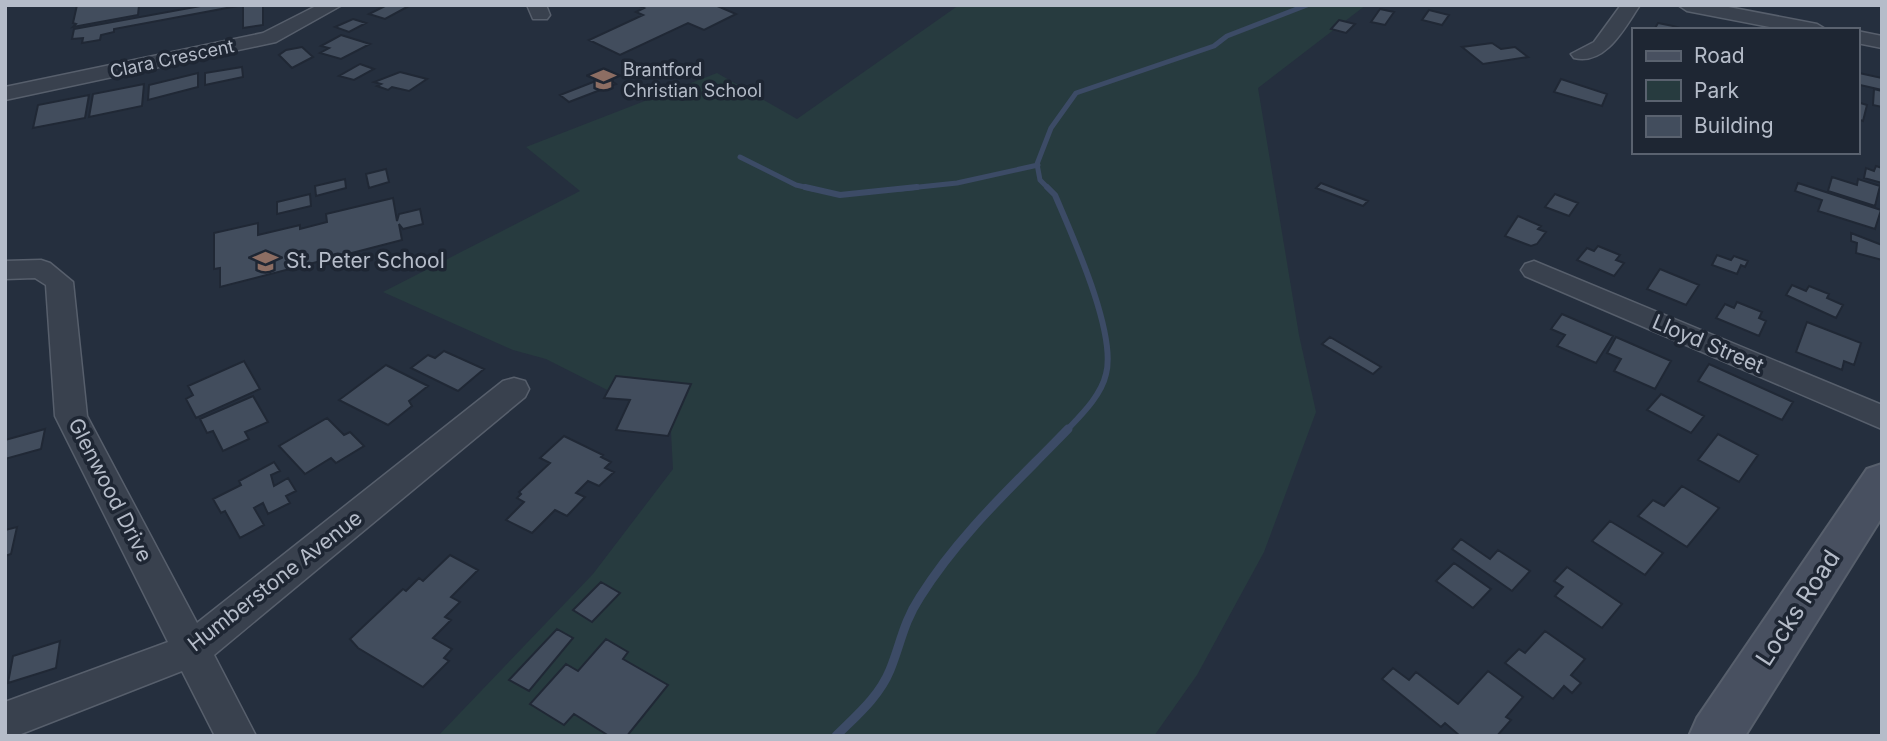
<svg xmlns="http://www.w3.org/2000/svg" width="1887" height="741" font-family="Inter,sans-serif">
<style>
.green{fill:#273b3f}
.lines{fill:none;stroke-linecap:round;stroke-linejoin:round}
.stream-far2{stroke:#3c4b66;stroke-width:5}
.stream-far1{stroke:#3c4b66;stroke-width:6}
.stream{stroke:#3c4b66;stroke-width:9}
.building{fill:#424d5d;stroke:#202835;stroke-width:2}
.street-casing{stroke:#575f6c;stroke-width:3}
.secondary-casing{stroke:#575f6c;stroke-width:4}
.street{fill:#39414e;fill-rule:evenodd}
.secondary{fill:#485060;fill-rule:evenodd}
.labels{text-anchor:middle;stroke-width:7;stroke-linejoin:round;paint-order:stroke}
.far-street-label{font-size:18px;fill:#b5bcc9;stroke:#1e2633}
.far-poi-label{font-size:18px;fill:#b5bcc9;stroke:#1e2633;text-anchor:start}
.poi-label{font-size:21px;fill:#b5bcc9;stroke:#1e2633;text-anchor:start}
.street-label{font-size:21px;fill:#b5bcc9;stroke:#1e2633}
.near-street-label{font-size:24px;fill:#b5bcc9;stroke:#1e2633}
</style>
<rect width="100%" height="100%" fill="#252f3e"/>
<path class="green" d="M959 5H1366L1258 88 1299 335 1316 412 1264 552 1197 675 1154 736H438L593 574 673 469 671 432 633 403 546 359 513 350 383 292 580 191 526 147 717 73 797 119Z"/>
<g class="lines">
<path class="stream-far2" d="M740 157 796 185 813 189
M900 189 957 183 1038 165
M1049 189 1040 180 1037 164 1051 128 1076 93 1214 46 1227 36 1307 5"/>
<path class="stream-far1" d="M805 187 840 195 917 187
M1047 187 1055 195C1072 235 1117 333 1106 374 1101 396 1081 415 1066 431"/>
<path class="stream" d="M836 736C856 716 879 697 890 670 901 643 903 623 920 597 960 533 1016 483 1068 429"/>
</g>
<path class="building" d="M77 5H139L138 15 73 27 76 24 73 23Z
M206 5H263V25L243 28V5L114 29V32L101 35 100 40 82 43 83 38 72 39 74 29Z
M387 5H405L409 6 385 19 369 14Z
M637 5H715L736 14 704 30 688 23 620 55 589 40 643 15 636 12 644 8Z
M1380 9 1394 12 1385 25 1371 22Z
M1429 10 1449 15 1442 25 1422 20Z
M353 19 366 23 349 32 335 27Z
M1339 20 1355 24 1346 33 1331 29Z
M1658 23 1673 26 1687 30H1654Z
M341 35 370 44 341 59 320 53 329 48 321 46Z
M1492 43 1501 49 1515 47 1528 57 1483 64 1462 47Z
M302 47 313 57 292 68 279 55 286 50Z
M360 64 374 69 354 80 339 76Z
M242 67 243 77 205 85V73Z
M400 72 427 79 409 91 392 87 388 90 377 86 381 84 374 82Z
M198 73V87L148 100 149 85Z
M1859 73 1882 78V90L1860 85Z
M606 77 616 84 569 102 560 95Z
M1561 79 1607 94 1602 106 1554 92Z
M144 84 142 106 89 117 93 94Z
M1874 89 1882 91V107L1873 105Z
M89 95 85 118 33 128 38 105Z
M1857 102 1867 105 1863 121 1857 119Z
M1876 166 1882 168V183L1864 178 1866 168 1874 171Z
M386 169 389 182 369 188 366 174Z
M1832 177 1857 185 1858 179 1880 186 1875 206 1828 191Z
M345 179 346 188 316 196 315 186Z
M1321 183 1368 201 1363 206 1316 188Z
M1798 183 1881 210 1875 229 1818 211 1822 200 1795 191Z
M310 194 311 206 277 214V202Z
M1555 194 1578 203 1569 216 1545 207Z
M393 198 397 221 399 214 420 209 423 224 403 229 399 224 402 240 220 287V268L214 269V233L258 223V235L300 225V229L327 222 326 214Z
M1518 216 1541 226 1538 229 1546 232 1537 244 1531 246 1505 236Z
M1851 233 1882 245V260L1856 253 1857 243 1851 241Z
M1598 246 1620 255 1616 260 1624 263 1614 276 1577 260 1587 248 1594 251Z
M1717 255 1731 260 1734 256 1748 261 1745 267 1741 265 1737 274 1712 265Z
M1660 269 1699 285 1686 305 1647 289Z
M1792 285 1806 291 1809 286 1829 294 1827 298 1843 305 1836 318 1786 295Z
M1737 302 1762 312 1759 318 1766 321 1759 336 1716 318 1725 304 1734 308Z
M1562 314 1613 336 1596 363 1557 346 1565 335 1551 329Z
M1807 322 1861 343 1854 365 1844 361 1842 370 1796 352Z
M1330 337 1381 367 1373 374 1322 344Z
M1616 337 1671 361 1655 389 1614 371 1621 359 1607 353Z
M444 351 484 369 458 391 411 368 428 355 435 358Z
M244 361 260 389 196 418 186 399 193 395 188 386Z
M1709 364 1793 402 1782 420 1698 381Z
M386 365 428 386 409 401 412 406 388 425 339 400Z
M616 376 691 384 668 436 616 430 630 400 604 398Z
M1661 394 1704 416 1691 433 1647 410Z
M253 396 268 422 245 432 249 439 223 451 213 431 207 433 200 419Z
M327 418 344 435 350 432 364 446 336 463 331 458 305 474 279 446Z
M45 429 41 449 5 459V440Z
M1718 434 1758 455 1739 482 1698 460Z
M564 436 603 455 601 457 611 462 605 468 614 472 599 486 588 481 576 493 585 497 567 516 555 510 532 533 506 520 524 502 517 498 521 494 519 492 550 463 540 458Z
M274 462 280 471 271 475 274 486 288 478 296 491 286 496 290 503 268 514 263 503 254 508 264 525 240 538 225 511 221 513 213 499 241 485 239 481Z
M1682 486 1719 508 1687 547 1638 516 1653 500 1664 506Z
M1610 521 1663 553 1645 575 1592 541Z
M17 527 11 554 5 556V530Z
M1461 539 1490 559 1498 550 1530 571 1512 591 1452 549Z
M450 555 478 570 451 597 460 602 445 617 451 620 433 638 452 649 444 658 449 661 423 687 358 648 350 639 403 589 406 591 419 578 423 581Z
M1454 563 1491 589 1473 608 1436 581Z
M1567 567 1622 604 1602 628 1555 596 1563 587 1554 581Z
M601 582 620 593 592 622 573 610Z
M557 629 573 638 529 691 509 680Z
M1545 631 1585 659 1571 675 1581 683 1572 693 1564 686 1553 699 1505 663 1519 649 1525 653Z
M606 639 628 652 623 659 668 685 627 736H609L574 714 564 725 530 704 566 664 578 671Z
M60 641 56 668 8 683 13 656Z
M1393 668 1409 680 1416 672 1458 704 1488 671 1523 697 1506 717 1511 720 1497 736H1460L1445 723 1441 727 1382 679Z"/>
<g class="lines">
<defs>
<path id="street" d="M318 5H342L276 42 5 100V87L263 33Z
M527 5H546L550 15 547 19H533Z
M1621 5H1640C1625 27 1606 66 1574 58L1571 54 1594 42Z
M1678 5H1718L1817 24 1827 30H1785L1687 11Z
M1857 31 1882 36V48L1857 43Z
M41 260 50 263 73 282 87 416 197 623 503 381 514 378 525 381 529 389 525 397 214 655 256 736H215L182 671 16 736H5V702L168 642 55 416 46 285 35 278 5 279V261Z
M1534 261 1882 405V429L1525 276 1521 270 1525 264Z"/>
<path id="secondary" d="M1882 464V517L1745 736H1689L1697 718 1867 469Z"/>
</defs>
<use href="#street" class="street-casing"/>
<use href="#secondary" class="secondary-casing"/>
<use href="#street" class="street"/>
<use href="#secondary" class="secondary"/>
</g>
<defs>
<symbol id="school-bare" viewBox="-9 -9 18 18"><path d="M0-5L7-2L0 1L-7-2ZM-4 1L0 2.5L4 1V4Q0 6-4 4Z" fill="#8d6e63" stroke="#1e2633" stroke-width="2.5" paint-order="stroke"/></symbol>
</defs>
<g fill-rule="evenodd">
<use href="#school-bare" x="586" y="62" width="35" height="35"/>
<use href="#school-bare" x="248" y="244" width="35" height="35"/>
</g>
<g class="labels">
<g class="far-street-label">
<text transform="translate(172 59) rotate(-12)" y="6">Clara Crescent</text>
</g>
<g class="far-poi-label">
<text x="623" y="76">Brantford<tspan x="623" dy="21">Christian School</tspan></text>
</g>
<g class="poi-label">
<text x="286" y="268">St. Peter School</text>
</g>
<g class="street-label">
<text transform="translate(1708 344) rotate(23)" y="7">Lloyd Street</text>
<text transform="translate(110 490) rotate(63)" y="7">Glenwood Drive</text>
<text transform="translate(275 581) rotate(-38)" y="7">Humberstone Avenue</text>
</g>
<g class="near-street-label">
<text transform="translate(1798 608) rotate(-57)" y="8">Locks Road</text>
</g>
</g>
<rect width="1887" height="741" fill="none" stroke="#b5bcc9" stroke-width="14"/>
<rect x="1632" y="28" width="228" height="126" fill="#1e2633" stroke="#5a626f" stroke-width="2"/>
<rect x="1646" y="51" width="35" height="10" fill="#485060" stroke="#5a626f" stroke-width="2"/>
<text x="1694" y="63" font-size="21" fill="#b5bcc9">Road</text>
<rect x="1646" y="80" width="35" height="21" fill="#273b3f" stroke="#5a626f" stroke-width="2"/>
<text x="1694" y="98" font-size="21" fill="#b5bcc9">Park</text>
<rect x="1646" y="116" width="35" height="21" fill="#424d5d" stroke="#5a626f" stroke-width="2"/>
<text x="1694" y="133" font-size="21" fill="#b5bcc9">Building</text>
</svg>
